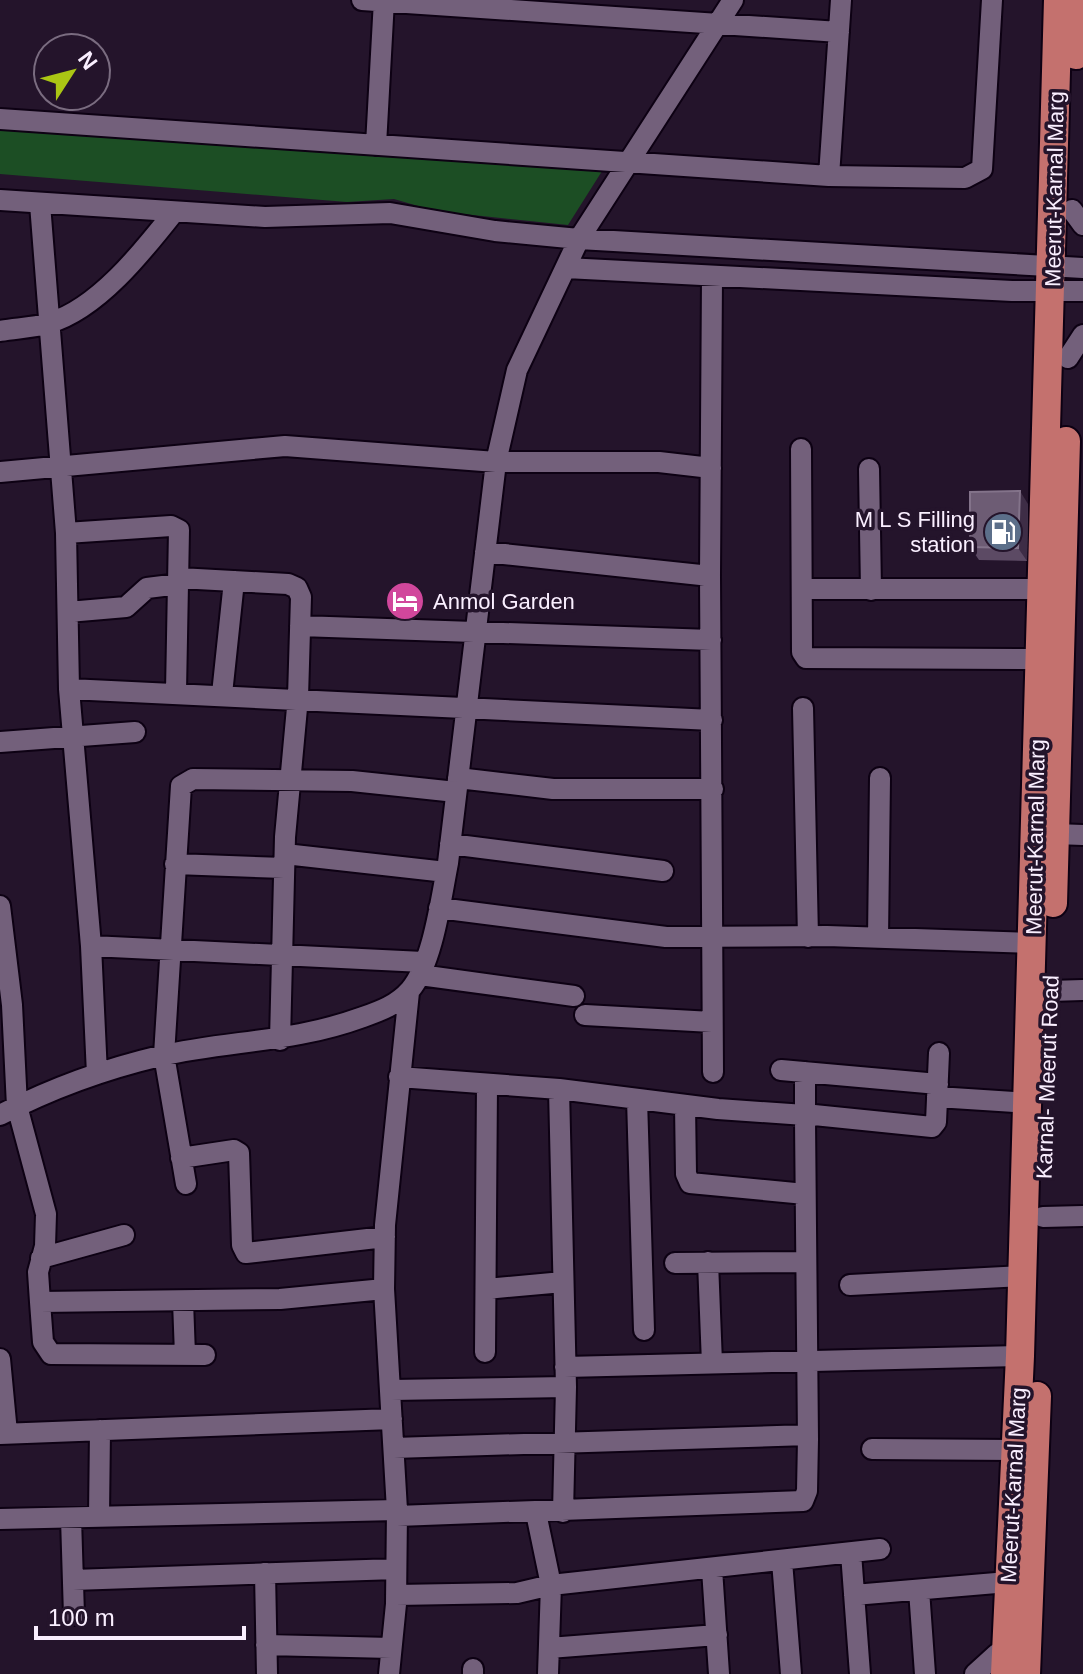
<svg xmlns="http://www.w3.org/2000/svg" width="1083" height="1674" font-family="Helvetica,sans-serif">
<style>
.green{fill:#1c4e24}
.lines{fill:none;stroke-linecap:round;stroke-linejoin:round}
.minor-casing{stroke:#0d0113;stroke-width:24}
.highway-casing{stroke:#0d0113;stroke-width:32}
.minor{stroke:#73607b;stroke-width:20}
.highway{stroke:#c4716e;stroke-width:28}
.wall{fill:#5c4a64}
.shaded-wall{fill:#3e2d46}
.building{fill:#6d5c74;stroke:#83738a;stroke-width:2}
.labels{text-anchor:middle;stroke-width:7;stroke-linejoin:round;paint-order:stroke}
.street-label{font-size:22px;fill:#faefff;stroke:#24142b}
.poi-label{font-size:22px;fill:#faefff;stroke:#24142b;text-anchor:end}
</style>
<rect width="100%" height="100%" fill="#24142b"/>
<path class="green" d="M0 127 604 168 568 225 435 211 394 199 347 202 0 174Z"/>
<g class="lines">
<defs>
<path id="minor" d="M362 0 839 32
M0 119 829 176 965 178 982 169 992 0
M376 145 384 0
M829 176 841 0
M0 200 265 217 390 213 495 231 579 239 1083 268
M40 204 66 533 69 689 91 946 97 1074
M1072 210 1083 225
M566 268 1012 291H1083
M0 331C16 328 34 328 49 323 98 309 144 250 174 212
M1068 358 1083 335
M801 449 802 652 806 658 1038 659
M869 469 871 590
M0 472 285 446 496 462H659L711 468
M66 533 171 526 179 530 176 691
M485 552 710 576 712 277
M710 576 713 1072
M179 578 288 584 297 588 301 597 298 697 285 837 280 1040
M803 589H1041
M68 612 126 607 147 588 179 584
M300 626 711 640
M69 689 712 720
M222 694 234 581
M803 708 808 937
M0 742 135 732
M458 778 553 789H713
M1055 834 1083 835
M450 844 663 871
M285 854 446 872
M175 864 284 868
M0 906 12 1005 17 1106 46 1214 45 1246 38 1272 40 1302 280 1299 384 1289
M439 908 666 937 827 936 1032 943
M878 938 880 778
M91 946 423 962
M420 975 574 996
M1050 991 1083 990
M585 1015 712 1022
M781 1070 938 1084
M805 1072V1120
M399 1077 559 1089 718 1109 805 1115
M559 1089 566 1387 563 1512
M937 1097 1028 1103
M637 1099 644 1330
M685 1105 686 1174 690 1183 805 1194
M0 1115C50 1089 105 1069 160 1056 230 1040 292 1043 363 1017 380 1011 397 1005 410 990 433 963 441 898 448 863L496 462 517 370 579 239 733 0
M181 1158 234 1150 239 1153 242 1245 246 1253 385 1237
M186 1184 164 1055 181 786 193 779 352 781 456 792
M1043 1217 1083 1216
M41 1258 124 1235
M708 1262 712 1363
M675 1263 806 1262
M850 1285 1022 1276
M486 1289 563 1282
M183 1301 185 1355
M40 1302 43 1342 51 1354 205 1355
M485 1352 487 1084
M0 1359 7 1433
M565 1367 1020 1356
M392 1390 566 1387
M0 1434 392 1419
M394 1448 808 1435
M872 1449 1015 1450
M536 1513 551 1585 548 1674
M99 1516 100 1430
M397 1516 803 1501 807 1491 808 1439 805 1120 814 1115 932 1127 936 1122 939 1053
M71 1518 74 1615
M0 1519 397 1510
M851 1553 860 1674
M782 1561 791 1674
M712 1569 719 1674
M265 1573 267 1674
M73 1580 396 1569
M919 1590 925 1674
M396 1595 517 1593 551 1585 880 1549
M854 1595 1008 1582
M266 1645 391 1648
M549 1648 717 1635
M389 1674 396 1604 397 1510 384 1289 385 1225 409 992
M473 1674V1669
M975 1674 997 1654 1015 1652"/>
<path id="highway" d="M1076 55 1078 0
M1053 903 1066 441
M1005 1674 1020 1356 1058 0
M1026 1674 1037 1396"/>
</defs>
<use href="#minor" class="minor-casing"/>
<use href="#highway" class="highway-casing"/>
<use href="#minor" class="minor"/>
<use href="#highway" class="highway"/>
</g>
<path class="wall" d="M1028 504 1027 561 979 560 970 547Z"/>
<path class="shaded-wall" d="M1020 491 1028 504 1027 561 1018 548Z"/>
<path class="building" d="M1020 491 1018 548 970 547V492Z"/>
<defs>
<symbol id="fuel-disc" viewBox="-11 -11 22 22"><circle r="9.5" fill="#5c6f8a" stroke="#24142b"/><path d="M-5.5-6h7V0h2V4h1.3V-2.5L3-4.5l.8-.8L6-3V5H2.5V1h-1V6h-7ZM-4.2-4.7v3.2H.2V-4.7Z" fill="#fff"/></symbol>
<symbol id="hotel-disc" viewBox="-11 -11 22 22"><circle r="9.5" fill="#d1479c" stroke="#24142b"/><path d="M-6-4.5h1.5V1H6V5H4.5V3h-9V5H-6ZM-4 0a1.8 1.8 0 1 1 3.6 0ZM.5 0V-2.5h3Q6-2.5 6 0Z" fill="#fff"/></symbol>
</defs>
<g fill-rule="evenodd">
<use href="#fuel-disc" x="981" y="510" width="44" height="44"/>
<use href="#hotel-disc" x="383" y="579" width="44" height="44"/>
</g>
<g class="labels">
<g class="street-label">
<text transform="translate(1054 189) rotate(-89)" y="8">Meerut-Karnal Marg</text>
<text transform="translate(1035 837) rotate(-89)" y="8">Meerut-Karnal Marg</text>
<text transform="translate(1047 1077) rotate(-88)" y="8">Karnal- Meerut Road</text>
<text transform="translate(1013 1485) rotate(-87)" y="8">Meerut-Karnal Marg</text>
</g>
<g class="poi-label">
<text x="975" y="527">M L S Filling<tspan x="975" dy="25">station</tspan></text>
<text x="433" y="609" text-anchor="start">Anmol Garden</text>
</g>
</g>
<g transform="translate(72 72) rotate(54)"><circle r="38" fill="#24142b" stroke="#7a6c80" stroke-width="2"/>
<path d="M0-6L14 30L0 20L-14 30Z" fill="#abc614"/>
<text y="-12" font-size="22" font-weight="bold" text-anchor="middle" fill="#faefff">N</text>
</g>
<path d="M36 1626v12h208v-12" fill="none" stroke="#faefff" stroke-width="4"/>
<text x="48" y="1626" font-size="24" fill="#faefff" stroke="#24142b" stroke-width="6" paint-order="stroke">100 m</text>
</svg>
